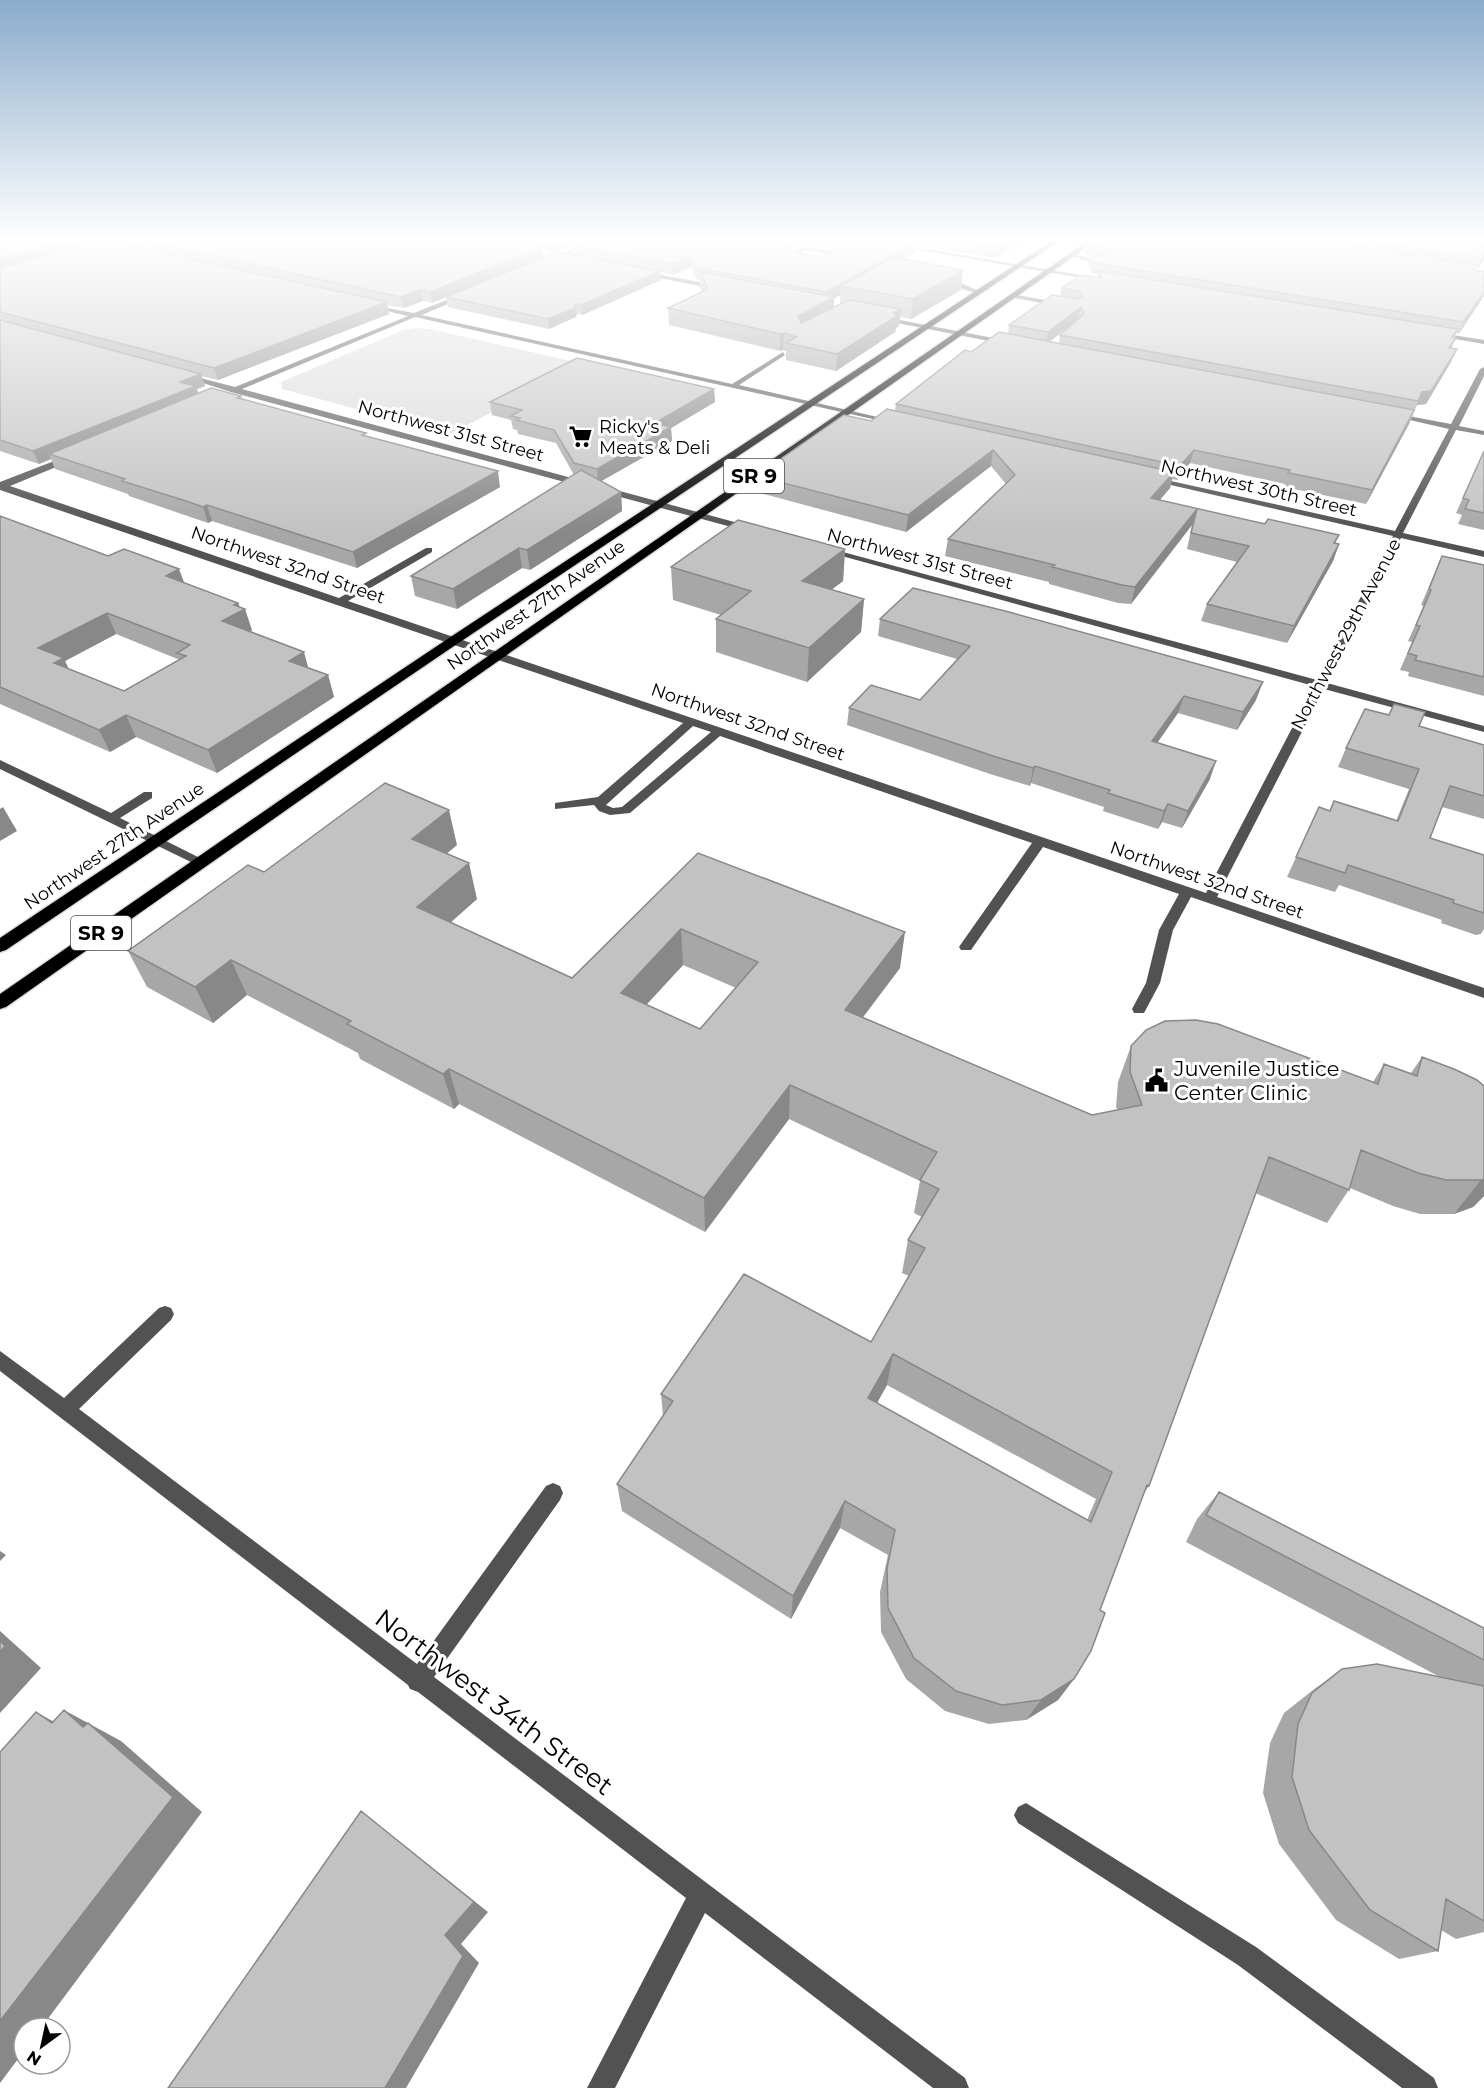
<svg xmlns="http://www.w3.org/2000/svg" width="1484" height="2088" font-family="Montserrat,sans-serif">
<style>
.green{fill:#d9d9d9}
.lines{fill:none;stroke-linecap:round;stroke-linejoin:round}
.highway-casing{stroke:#dbdbdb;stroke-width:3}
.minor{fill:#525252;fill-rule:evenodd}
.highway{fill:#000;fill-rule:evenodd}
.wall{fill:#a7a7a7;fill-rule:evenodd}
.shaded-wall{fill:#888}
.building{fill:#c2c2c2;stroke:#888;stroke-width:1.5;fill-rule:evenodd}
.labels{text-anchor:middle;stroke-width:6;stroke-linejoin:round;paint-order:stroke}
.far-poi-label{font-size:18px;fill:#000;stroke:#fff;text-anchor:start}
.far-street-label{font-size:18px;fill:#000;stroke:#fff}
.shield{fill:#fff;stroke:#4c4c4c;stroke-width:1.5}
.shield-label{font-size:20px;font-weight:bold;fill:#000}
.poi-label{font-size:21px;fill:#000;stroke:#fff;text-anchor:start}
.near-street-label{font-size:26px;fill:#000;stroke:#fff}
</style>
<rect width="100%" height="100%" fill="#fff"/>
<path class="green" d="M415 328 430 329 584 364 450 434 282 389 281 382 403 330Z"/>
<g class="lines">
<defs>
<path id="highway" d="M1053 240H1061L457 644 6 950 0 952V938L449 638Z
M1089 240H1097L6 1007 0 1009V994Z"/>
</defs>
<use href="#highway" class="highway-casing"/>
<path class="minor" d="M592 240H600L549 262 544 261Z
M860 240H874L1103 279 1100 281Z
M804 246 840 252 843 254 840 256 805 250 792 257 796 258V260L783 258Z
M1072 253 1106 263 1107 264 1104 266 1070 256Z
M641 271 720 286 723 288 720 290 639 274Z
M944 279 961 283 981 292 978 294 942 282Z
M464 293 466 296 422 315 732 384 783 352 785 355 739 385 899 422 895 424 415 317 242 389 753 527 755 529 750 532 231 392 181 376 185 374 235 387 408 316 366 306V304L414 313Z
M1012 294 1062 303 1065 305 1062 307 1010 297Z
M879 316 1009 341 1012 343 1009 345 877 319Z
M1434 332 1484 340V344L1432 335Z
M1484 367V376L1459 426 1484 431V435L1456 430 1403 533 1484 551V557L1401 538 1327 683 1484 726V732L1324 689 1217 897 1484 988V998L1191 897 1173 930 1160 983 1144 1013H1134L1132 1009 1146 983 1159 930 1179 894 1043 847 971 950H961L959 947 961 944 1032 843 720 736 630 813 610 815 599 811 594 805 555 809V803L598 797 683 723 0 490V482L67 456H73V460L10 486 339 598 426 548H432V552L348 601 1206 893 1314 686 820 550 828 548 1317 680 1393 536 1149 480 1153 477 1395 531 1449 429 1388 415 1392 413 1451 424 1480 369ZM693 726 711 732 622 807 613 808 606 805Z
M0 760 111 813 144 792H152V798L120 818 208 862 207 865H197L0 769Z
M165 1306 171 1308 174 1314 171 1320 79 1409 417 1664 546 1486 553 1483 560 1486 563 1493 560 1500 434 1677 965 2078 969 2088H933L705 1913 615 2088H587L686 1898 418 1692 410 1689 408 1685 0 1371V1351L64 1398 159 1308Z
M1026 1803 1256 1947 1434 2078 1438 2088H1402L1238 1965 1018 1823 1014 1815 1018 1807Z"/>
<use href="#highway" class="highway"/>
</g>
<path class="wall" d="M0 240 88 243 98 240H97H855L850 244 857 240H1026L995 258 916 245 915 252 903 259 963 270 961 290 911 319 900 317 899 326 896 328 895 332 836 371 786 360V351L783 350 780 351 669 325 668 308 702 292 700 288V280L696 279 691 267 673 275 660 272 661 280 582 315 577 314 576 317 549 329 448 307 446 297 432 303 423 301 404 308 387 305 389 314 218 380 201 376 205 386 197 389 198 393 241 396 242 399 367 436 500 487 357 568 212 521 208 523 129 496 128 494 55 469 51 459 39 464 0 451ZM803 244 838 249 822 257 789 252ZM570 247 571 254 558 252ZM542 250 555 253 543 257ZM840 295V305L834 307V299Z
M1088 240H1484V260L1478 269 1475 268V270L1484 271 1459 334 1456 333 1455 338 1452 348 1451 362 1426 404 1417 405 1409 424 1366 504 1294 489 1284 487 1285 484 1190 463 1177 480 1172 479 1170 488 1160 500 1265 524 1339 535 1335 543 1339 544 1333 561 1287 643 1201 621 1207 604 1237 562 1187 549 1192 525 1131 604 1118 603 1049 584V582L945 556 948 539 1006 484 991 466 906 532 756 492V476L871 421 895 411 896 404 971 352 1008 334 1009 325 1060 296 1062 288 1097 277 1098 274 1092 273 1088 264 1090 255 1083 253 1085 242ZM1072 324 1060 335 1059 344 1049 342Z
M714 389 715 402 671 428 672 441 601 481 621 492 622 511 530 570 522 568 457 609 415 596 411 576 574 475 556 443 518 434 517 430 513 429 511 420 492 415 490 402Z
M1484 451V530L1458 524 1462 515 1456 513Z
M0 516 108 556 184 583 238 603 252 630 250 632 309 668 328 675 334 697 217 773 136 737 110 752 0 704ZM116 634 180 660 124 691 69 670 65 661Z
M845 549 843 581 831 590 864 599 861 632 807 682 716 652V619L721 615 673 600 671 567Z
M1442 556 1484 565V696L1408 676 1409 672 1400 670 1412 642 1408 641 1424 606 1421 605Z
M880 619 1256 700 1237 730 1178 713 1157 743 1210 779 1182 828 1162 822 1158 829 1103 811 1104 807 1031 783 1030 786 990 774 847 725 849 708 920 700 957 659 878 636Z
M1419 726 1484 745V819L1442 807 1430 838 1484 855V929L1481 934 1476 935 1441 923 1442 920 1339 885 1335 892 1287 877 1319 807 1330 811 1396 821 1409 789 1338 767 1346 748Z
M457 845 447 853 477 899 450 923 572 978 698 853 900 968 863 1017 1092 1115 1118 1110 1116 1107 1118 1082 1131 1046 1373 1082 1384 1064 1411 1073 1422 1057 1477 1080 1484 1196 1473 1207 1454 1214H1420L1393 1206 1350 1188 1327 1223 1255 1193 1149 1486 1144 1493 1074 1679 1058 1700 1026 1720 989 1724 945 1711 906 1679 881 1632 880 1592 888 1555 840 1528 791 1619 622 1511 617 1484 663 1416 661 1394 871 1342 909 1276 902 1273 908 1240 922 1217 914 1213 920 1181 789 1119 705 1232 459 1104 454 1109 360 1059 358 1053 247 995 213 1023 147 987 128 951 264 872ZM683 965 736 988 700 1029 646 1005ZM887 1385 1096 1499 1087 1520 877 1403Z
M1219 1492 1484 1628V1932L1456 1939 1441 1930 1438 1951 1399 1959 1336 1920 1279 1844 1263 1793 1270 1743 1284 1713 1313 1690 1342 1669 1438 1676 1186 1542 1197 1519Z"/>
<path class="shaded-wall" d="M70 240H87L89 246 0 273V260Z
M559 240H586L570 245V247L556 253 555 242Z
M791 240H803V244L783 255V244Z
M840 240H855L840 250Z
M1009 240H1026L995 258 997 247Z
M916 242 915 252 852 288 841 286 840 295 834 299V313L798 333V316L826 301V292Z
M542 247 543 258 432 303 430 292Z
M1484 255V260L1478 269 1482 258Z
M690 256 691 267 673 275V264Z
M963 270 961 290 911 319 913 299Z
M660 271 661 280 582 315 581 305Z
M421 290 423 301 404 308 401 297Z
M1484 292V296L1459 334 1463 322Z
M387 302 389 314 218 380 214 368Z
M576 304 577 314 576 317 549 329 548 319Z
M1081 307 1078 320 1045 345 1048 332Z
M901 309 899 326 896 328 895 332 836 371 837 354Z
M784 333 783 350 780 351V334Z
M1457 349 1451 362 1426 404 1417 405 1413 415 1422 392Z
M201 374 205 386 197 389 200 399 49 454 51 459 39 464 33 451 180 382Z
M714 389 715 402 671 428 672 441 598 483 597 469 655 423Z
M1414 410 1409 424 1366 504 1372 490Z
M993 450 991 466 906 532 908 515Z
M1194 450 1190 463 1177 480 1180 466Z
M498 471 500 487 357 568 353 552Z
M1174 472 1170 488 1147 514 1151 498Z
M621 492 622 511 530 570 527 550Z
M207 505 212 521 208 523 203 507Z
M1197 509 1192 525 1131 604 1135 587Z
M1339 544 1333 561 1287 643 1294 626Z
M519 548 522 568 457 609 453 589Z
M845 549 843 581 800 614 802 581Z
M179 569 187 590 166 576Z
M864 599 861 632 807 682 809 648Z
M238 603 241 611 245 609 252 630 230 643 222 621 234 605Z
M107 613 116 634 65 661 74 680 55 666 38 648Z
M304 652 310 674 289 661Z
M328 675 334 697 217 773 208 750Z
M1263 682 1256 700 1237 730 1243 712Z
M1184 696 1178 713 1146 759 1152 741Z
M126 715 136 737 110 752 99 730Z
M1216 761 1210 779 1182 828 1188 811Z
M1035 766 1031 783 1030 786 1033 768Z
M1168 804 1162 822 1158 829 1164 811Z
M3 807 17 831 0 841V809Z
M449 810 457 845 422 874 412 839Z
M469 863 477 899 427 943 417 907Z
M681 929 683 965 624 1029 621 993Z
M905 932 900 968 842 1045 845 1010Z
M231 960 247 995 213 1023 195 987Z
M449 1069 459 1104 454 1109 443 1074Z
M790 1085 789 1119 705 1232 704 1198Z
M1484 1179V1196L1473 1207 1454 1214 1481 1180Z
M893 1354 887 1385 863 1428 868 1398Z
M845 1501 840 1528 791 1619 793 1596Z
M0 1551 6 1555 0 1561Z
M0 1631 41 1668 0 1713Z
M1074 1679 1058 1700 1026 1720 1041 1700Z
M64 1710 121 1741 202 1812 41 2028H24V2051L0 2083V2021L83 1727Z
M36 1712 71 1731 52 1723Z
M361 1811 488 1912 461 1944 479 1963 406 2088H385L445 1935Z"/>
<path class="building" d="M0 240H70L0 260Z
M99 240H102L387 302 214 368 0 312V268Z
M141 240H507L542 247 430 292 421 290 401 297Z
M545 240H559L555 242Z
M580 240H791L783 244 782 248 786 251 822 257 857 240H907L916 242 826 292 696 268 690 256 673 264 570 245Z
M954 240H1009L997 247Z
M1088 240H1307L1477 265 1473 270 1484 271V292L1463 322 1094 263 1090 253 1106 257 1111 253 1109 250 1085 242Z
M1357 240H1484V255L1482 258Z
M557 252 660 271 581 305 576 304 575 308 548 319 446 297Z
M893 257 963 270 913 299 841 286Z
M1099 271 1458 329 1452 337 1456 338 1449 348 1457 349 1431 391 1422 392 1418 401 1060 335 1084 314 1081 307 1048 332 1009 325 1052 295 1077 299 1082 297V294L1078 291 1062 288 1081 275 1102 278Z
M700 272 834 297 798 316 801 323 849 300 901 309 894 313 897 316 837 354 786 343 796 337 784 333 780 334 668 308 708 289Z
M0 320 201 374 180 382 196 386 33 451 0 440Z
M999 332 1414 410 1372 490 1299 475 1288 473 1290 470 1194 450 1180 466 896 404 965 350 971 352Z
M577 358 714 389 655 423 671 427 597 469 574 463 554 430 516 420 520 418 511 416 522 410 490 402Z
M211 388 241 396 237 398 242 399 366 433 362 435 498 471 353 552 207 505 203 507 186 501 122 481 125 479 49 454Z
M887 409 1174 472 1151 498 1265 524 1268 519 1339 535 1334 543 1339 544 1294 626 1207 604 1249 546 1191 533 1197 509 1135 587 1122 585 1052 567 1055 565 948 539 1015 475 993 450 908 515 756 476 844 415 871 421Z
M1484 451V513L1465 509 1469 500 1463 498Z
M581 470 621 492 527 550 519 548 453 589 411 576Z
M0 516 108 556 124 549 179 569 166 576 238 603 234 605 245 609 222 621 304 652 289 661 328 675 208 750 126 715 99 730 0 687ZM107 613 190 645 177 653 186 656 124 691 54 663 64 658 38 648Z
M738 520 845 549 802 581 864 599 809 648 716 619 751 591 671 567Z
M1442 556 1484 565V677L1415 660 1417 656 1408 653 1420 626 1416 625 1431 590 1429 589Z
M913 588 1009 612 1263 682 1243 712 1184 696 1152 741 1216 761 1188 811 1168 804 1164 811 1108 793 1110 790 1035 766 1033 768 993 756 849 708 871 685 920 700 970 646 880 619Z
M1394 704 1425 712 1419 726 1484 745V796L1450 786 1430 838 1484 855V913L1453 903 1454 900 1348 865 1345 873 1296 857 1319 807 1330 811 1334 801 1398 821 1419 769 1346 748 1365 709 1389 715Z
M385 783 449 810 412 839 469 863 417 907 572 978 698 853 905 932 845 1010 1092 1115 1142 1105 1130 1072 1131 1046 1146 1030 1165 1021 1196 1020 1218 1024 1378 1084 1384 1064 1417 1076 1422 1057 1454 1069 1477 1080 1484 1086V1179L1481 1180H1446L1418 1173 1361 1150 1349 1190 1269 1157 1149 1486 1147 1485 1100 1610 1105 1613 1091 1651 1074 1679 1041 1700 1002 1705 956 1691 914 1658 888 1608 887 1568 895 1530 845 1501 793 1596 617 1484 673 1401 661 1394 744 1274 871 1342 925 1248 908 1240 939 1189 920 1180 937 1152 790 1085 704 1198 449 1069 443 1074 347 1024 351 1021 231 960 195 987 128 951 248 865 264 872ZM681 929 758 962 700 1029 621 993ZM893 1354 1112 1472 1091 1522 868 1398Z
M1219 1492 1484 1628V1660L1206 1515Z
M0 1641 5 1646 0 1652Z
M1377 1664 1484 1686V1921L1446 1899 1438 1951 1370 1910 1309 1830 1292 1777 1298 1724 1312 1693 1342 1669Z
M64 1710 83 1727 88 1723 173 1797 0 2021V1752L36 1712 52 1723Z
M361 1811 474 1902 445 1935 463 1956 385 2088H168Z"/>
<linearGradient id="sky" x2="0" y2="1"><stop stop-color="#8baccb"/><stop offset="0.45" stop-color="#fff"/><stop offset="1" stop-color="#fff" stop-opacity="0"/></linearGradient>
<rect width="1484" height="532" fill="url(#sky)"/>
<defs>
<symbol id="supermarket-bare" viewBox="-9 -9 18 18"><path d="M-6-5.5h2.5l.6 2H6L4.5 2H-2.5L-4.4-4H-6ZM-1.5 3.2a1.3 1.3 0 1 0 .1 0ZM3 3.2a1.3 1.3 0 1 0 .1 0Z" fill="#000" stroke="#fff" stroke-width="2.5" paint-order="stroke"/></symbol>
<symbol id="civic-bare" viewBox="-9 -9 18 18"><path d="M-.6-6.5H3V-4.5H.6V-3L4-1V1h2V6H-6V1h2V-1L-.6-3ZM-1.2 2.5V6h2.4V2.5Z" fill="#000" stroke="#fff" stroke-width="2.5" paint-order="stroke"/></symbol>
</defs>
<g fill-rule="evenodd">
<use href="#supermarket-bare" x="564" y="420" width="33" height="33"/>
<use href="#civic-bare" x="1140" y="1064" width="33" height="33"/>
</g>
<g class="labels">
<g class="far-poi-label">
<text x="599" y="433">Ricky's<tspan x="599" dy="21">Meats &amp; Deli</tspan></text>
</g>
<g class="far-street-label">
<text transform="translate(451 431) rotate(15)" y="6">Northwest 31st Street</text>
<text transform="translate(1259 488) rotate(13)" y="6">Northwest 30th Street</text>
<text transform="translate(920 559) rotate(15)" y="6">Northwest 31st Street</text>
<text transform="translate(288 565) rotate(19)" y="6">Northwest 32nd Street</text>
<text transform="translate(536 605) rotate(-35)" y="6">Northwest 27th Avenue</text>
<text transform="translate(1346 634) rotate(-62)" y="6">Northwest 29th Avenue</text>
<text transform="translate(748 722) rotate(19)" y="6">Northwest 32nd Street</text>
<text transform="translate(114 846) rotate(-34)" y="6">Northwest 27th Avenue</text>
<text transform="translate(1207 880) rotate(19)" y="6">Northwest 32nd Street</text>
</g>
<g class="shield">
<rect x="724" y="459" width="60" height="34" rx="4.5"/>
<rect x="71" y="916" width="60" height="34" rx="4.5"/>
</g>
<g class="shield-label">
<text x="754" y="483">SR 9</text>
<text x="101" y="940">SR 9</text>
</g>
<g class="poi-label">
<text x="1174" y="1076">Juvenile Justice<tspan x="1174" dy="24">Center Clinic</tspan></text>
</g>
<g class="near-street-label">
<text transform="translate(494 1702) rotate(37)" y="9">Northwest 34th Street</text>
</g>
</g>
<g transform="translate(42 2046) rotate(213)"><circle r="28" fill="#ffffff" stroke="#999999" stroke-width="1.5"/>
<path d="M0-4.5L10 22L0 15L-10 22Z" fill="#000000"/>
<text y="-9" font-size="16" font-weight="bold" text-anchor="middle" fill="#000000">N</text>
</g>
</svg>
